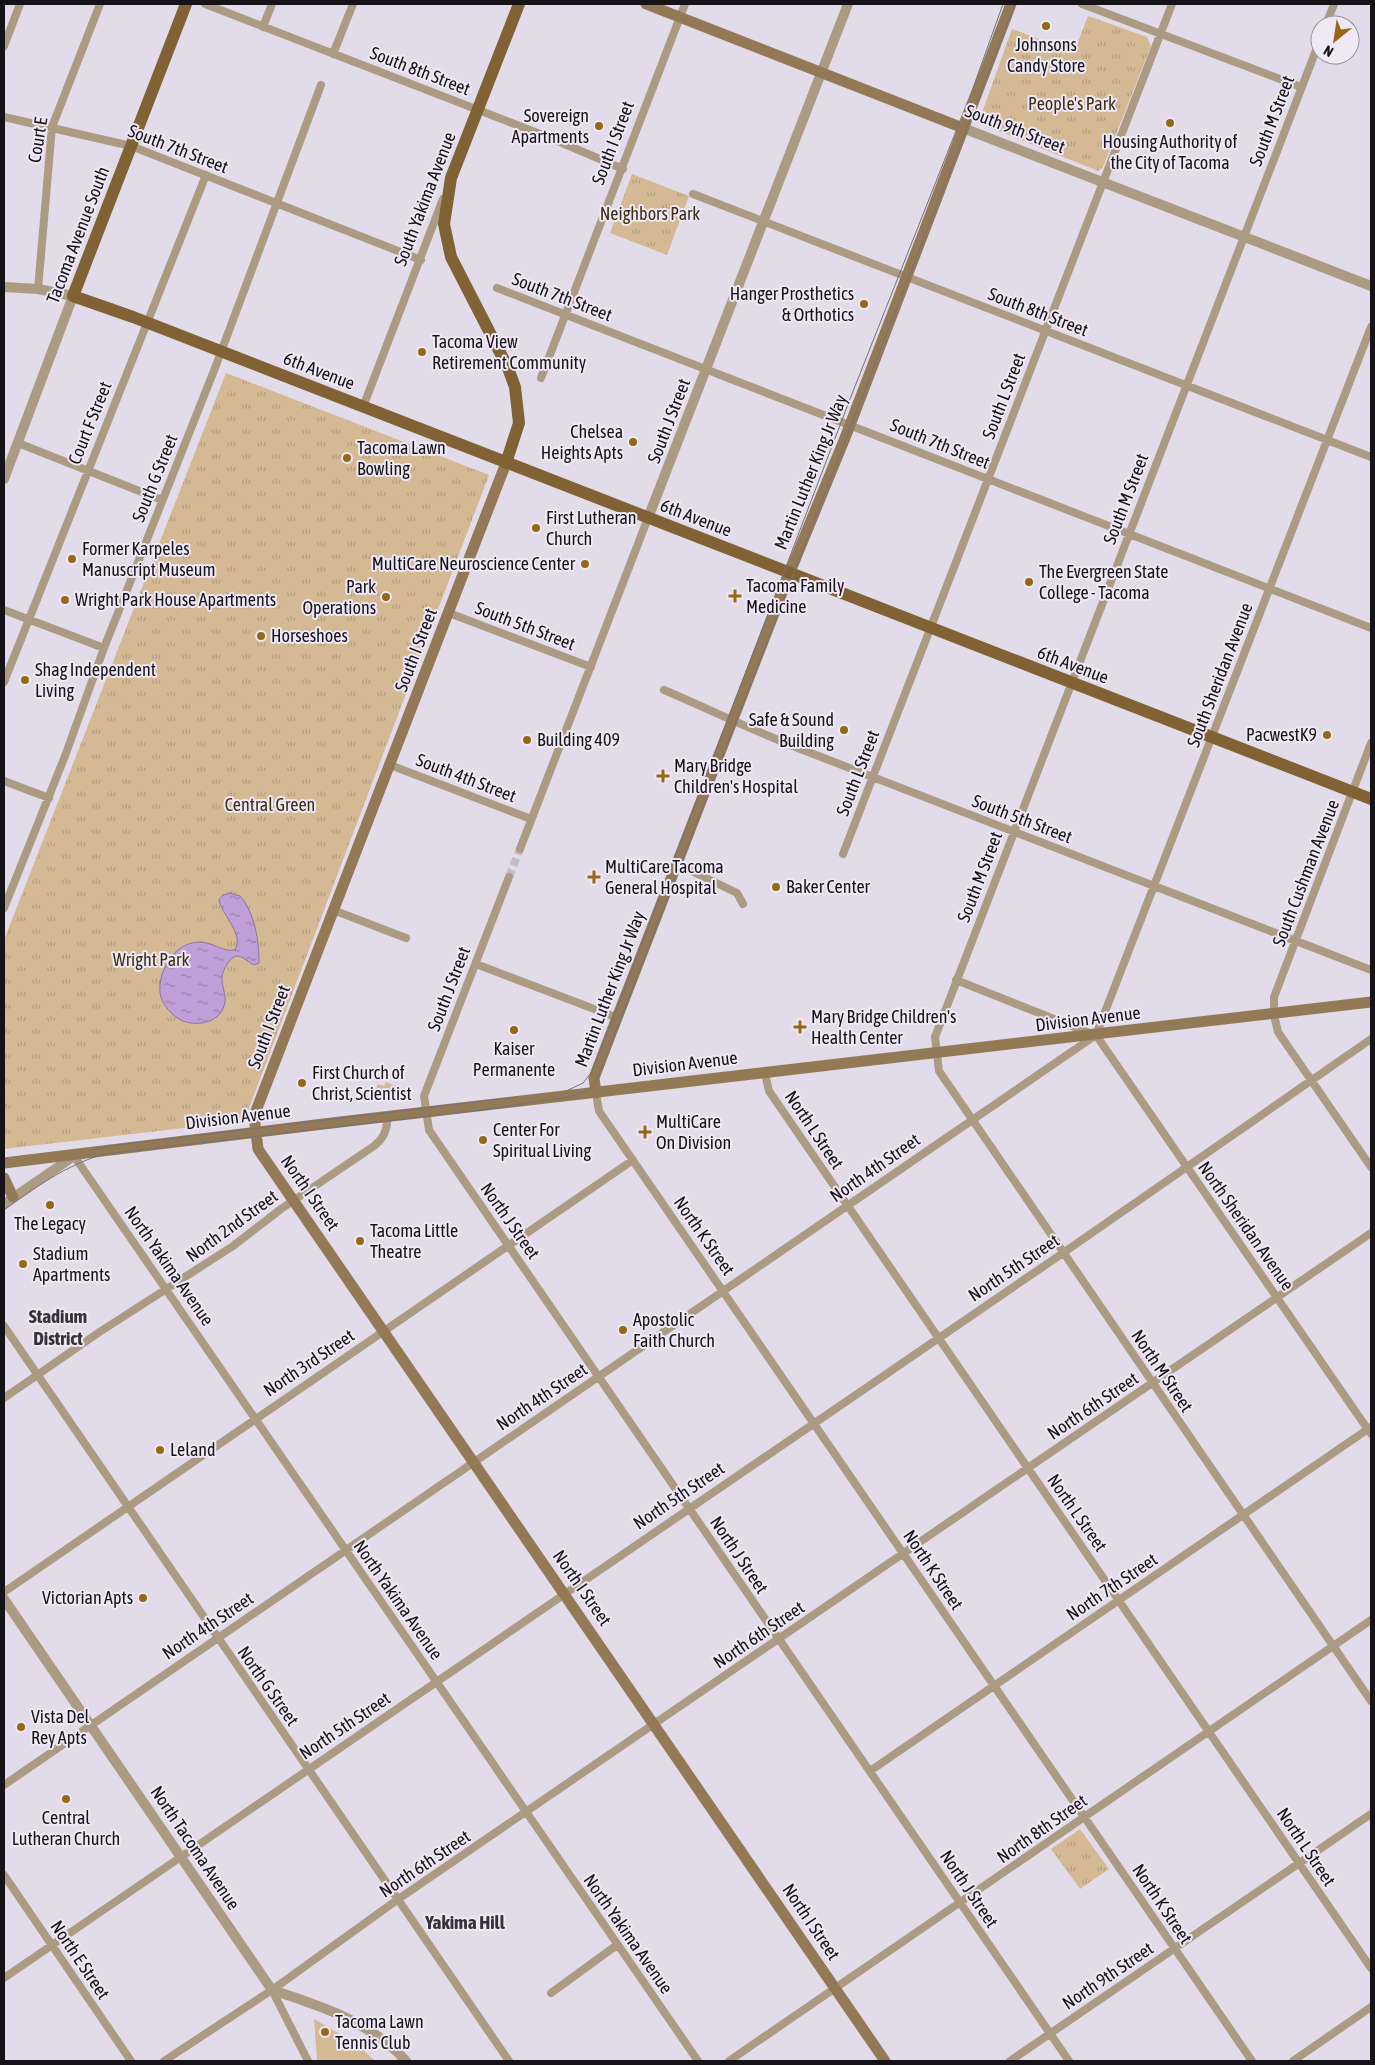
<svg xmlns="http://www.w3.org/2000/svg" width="1375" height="2065" font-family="'Asap Condensed',sans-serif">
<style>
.green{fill:#d4b994}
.park{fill:url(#park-tufts)}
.water{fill:url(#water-ripples);stroke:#8c759e}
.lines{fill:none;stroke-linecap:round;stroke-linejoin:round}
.minor-tunnel{stroke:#c3bdca;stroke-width:8;stroke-dasharray:8 4;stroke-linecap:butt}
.minor{stroke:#ac9b83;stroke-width:8}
.tertiary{stroke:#ac9b83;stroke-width:10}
.secondary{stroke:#937956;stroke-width:11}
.primary{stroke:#806234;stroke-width:12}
.tram{stroke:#76717a;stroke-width:1}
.poi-dot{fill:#956716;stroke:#efe8f6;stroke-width:2}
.labels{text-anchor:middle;stroke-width:4;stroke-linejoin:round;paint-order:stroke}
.poi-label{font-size:18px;fill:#161318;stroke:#efe8f6;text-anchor:start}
.street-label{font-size:18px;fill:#161318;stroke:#efe8f6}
.park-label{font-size:18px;fill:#3e2d13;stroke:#efe8f6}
.neighbourhood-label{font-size:19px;font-weight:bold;fill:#36313b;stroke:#efe8f6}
</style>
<defs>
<pattern id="park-tufts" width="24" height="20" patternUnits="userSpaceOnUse" patternTransform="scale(1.25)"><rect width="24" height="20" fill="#d4b994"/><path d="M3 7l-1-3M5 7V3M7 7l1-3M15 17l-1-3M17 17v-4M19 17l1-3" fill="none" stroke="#b59e7f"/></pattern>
<pattern id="water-ripples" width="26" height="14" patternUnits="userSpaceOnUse" patternTransform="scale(1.25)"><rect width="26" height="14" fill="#be9fd8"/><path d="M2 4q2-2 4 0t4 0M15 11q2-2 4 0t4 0" fill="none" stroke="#9980ae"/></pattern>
</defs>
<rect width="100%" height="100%" fill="#e2dbe9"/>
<path class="green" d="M386 1082 402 1088 398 1094 372 1098 378 1084 384 1086Z
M314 2019 357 2044 375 2061H317Z"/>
<path class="park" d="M1088 16 1147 37 1151 46 1103 167 1098 171 981 124 979 121 1012 29 1074 52Z
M632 174 689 196 667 255 610 233Z
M226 373 489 475 244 1121 4 1149V940Z
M1080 1829 1109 1869 1080 1889 1051 1849Z"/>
<path class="water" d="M230 893 240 896C255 913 259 941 259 963L254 965C249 963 243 956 237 956 230 956 223 970 222 976 221 984 226 994 225 1002 222 1022 199 1027 183 1021 173 1017 161 1004 160 993 158 971 173 943 199 942 213 942 222 952 235 950 244 933 223 917 219 900L223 895Z"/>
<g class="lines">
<path class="minor-tunnel" d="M509 877 520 849"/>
<path class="minor" d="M205 4 553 139 623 169
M1082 4 1301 87
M1326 25 1334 4
M263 27 272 4
M1320 40 935 1037 939 1071 1371 1701
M4 46 20 4
M333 54 353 4
M4 117 131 146 421 260
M693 194 1371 457
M497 288 1371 628
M38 289 52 127 100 4
M541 378 685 4
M363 407 443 199
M18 443 162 500
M4 610 104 648
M449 613 591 667
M4 682 206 175
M664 690C711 710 756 732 803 750L1371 970
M1371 743 1274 997V1015L1278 1032 1371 1167
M390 765 531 819
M4 781 49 798
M520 849 648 518
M843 854 1172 4
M677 864 737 893 743 904
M509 877 424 1096 429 1130 1069 2061
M4 908 65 756 104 648 215 368 321 85
M333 910 406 938
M476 964 618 1018
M956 980 1092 1034
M1096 1035 1371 327
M1096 1035 1371 1434
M765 1073 769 1091 1371 1968
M596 1093 599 1111 1252 2061
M74 1156 698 2061
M4 1326 509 2061
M4 1398 98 1333 233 1246 281 1209 374 1146C383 1139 388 1129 387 1117
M4 1592 633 1160
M870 1771 1371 1427
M4 1785 1096 1035
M4 1875 131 2061
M4 1978 1063 1253 1371 1039
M272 1990 308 2061
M551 1993 617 1945
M164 2061 272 1990 397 1900 1371 1233
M729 2061 1371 1620
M1010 2061 1371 1814
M1293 2061 1371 2007"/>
<path class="tertiary" d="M963 128 1371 286
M4 287 38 289 73 296 4 479
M648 518 848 4
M4 1204 74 1156
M4 1599 272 1990C321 2006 371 2022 406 2061"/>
<path class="secondary" d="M646 4 963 128
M506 463 254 1116 258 1149 885 2061
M596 1093 594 1078 610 1036 790 572 845 438 1011 4
M4 1163 340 1122 1371 1002
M4 1178 13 1197"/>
<path class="primary" d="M186 4 73 296 133 317 1371 799
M506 463 519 423 515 387 508 368 451 257 444 224 451 178 519 4"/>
<path class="tram" d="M564 1092 583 1083 591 1073 624 991 850 399 973 88 1003 4
M93 1150 109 1146 517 1097
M4 1210C36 1187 66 1165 104 1154L481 1110 575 1096 588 1090 596 1082 1015 4"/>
</g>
<g class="poi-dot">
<circle cx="1046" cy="26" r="5"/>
<circle cx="1170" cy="123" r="5"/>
<circle cx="599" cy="126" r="5"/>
<circle cx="864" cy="304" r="5"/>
<circle cx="422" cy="352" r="5"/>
<circle cx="633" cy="442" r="5"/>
<circle cx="347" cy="458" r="5"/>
<circle cx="536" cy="528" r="5"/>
<circle cx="72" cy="559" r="5"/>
<circle cx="585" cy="564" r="5"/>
<circle cx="1029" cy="582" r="5"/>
<path d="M732.5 588.5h5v5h5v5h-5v5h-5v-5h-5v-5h5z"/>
<circle cx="386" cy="597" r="5"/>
<circle cx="65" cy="600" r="5"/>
<circle cx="261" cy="636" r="5"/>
<circle cx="25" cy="680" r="5"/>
<circle cx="844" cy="730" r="5"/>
<circle cx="1327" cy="735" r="5"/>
<circle cx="527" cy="740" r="5"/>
<path d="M660.5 768.5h5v5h5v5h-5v5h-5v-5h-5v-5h5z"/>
<path d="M591.5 869.5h5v5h5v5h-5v5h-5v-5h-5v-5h5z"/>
<circle cx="776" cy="887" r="5"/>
<path d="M797.5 1019.5h5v5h5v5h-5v5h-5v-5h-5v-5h5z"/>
<circle cx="514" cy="1030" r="5"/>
<circle cx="302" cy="1083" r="5"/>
<path d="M642.5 1124.5h5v5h5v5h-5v5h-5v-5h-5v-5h5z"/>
<circle cx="483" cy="1140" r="5"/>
<circle cx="50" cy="1205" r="5"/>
<circle cx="360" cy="1241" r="5"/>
<circle cx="23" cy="1264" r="5"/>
<circle cx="623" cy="1330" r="5"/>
<circle cx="160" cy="1450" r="5"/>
<circle cx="143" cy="1598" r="5"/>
<circle cx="21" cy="1727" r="5"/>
<circle cx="66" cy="1799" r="5"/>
<circle cx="325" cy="2032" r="5"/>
</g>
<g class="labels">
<g class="poi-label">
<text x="1046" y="51" text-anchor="middle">Johnsons<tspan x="1046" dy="21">Candy Store</tspan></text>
<text x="589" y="122" text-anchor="end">Sovereign<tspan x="589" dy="21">Apartments</tspan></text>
<text x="1170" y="148" text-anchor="middle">Housing Authority of<tspan x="1170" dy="21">the City of Tacoma</tspan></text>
<text x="854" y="300" text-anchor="end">Hanger Prosthetics<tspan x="854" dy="21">&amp; Orthotics</tspan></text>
<text x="432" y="348">Tacoma View<tspan x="432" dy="21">Retirement Community</tspan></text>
<text x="623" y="438" text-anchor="end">Chelsea<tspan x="623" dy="21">Heights Apts</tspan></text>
<text x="357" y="454">Tacoma Lawn<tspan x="357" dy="21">Bowling</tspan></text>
<text x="546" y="524">First Lutheran<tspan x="546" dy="21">Church</tspan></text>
<text x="82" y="555">Former Karpeles<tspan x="82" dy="21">Manuscript Museum</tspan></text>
<text x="575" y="570" text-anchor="end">MultiCare Neuroscience Center</text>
<text x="1039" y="578">The Evergreen State<tspan x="1039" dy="21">College - Tacoma</tspan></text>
<text x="746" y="592">Tacoma Family<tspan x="746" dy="21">Medicine</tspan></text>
<text x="376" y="593" text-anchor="end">Park<tspan x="376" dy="21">Operations</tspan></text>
<text x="75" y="606">Wright Park House Apartments</text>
<text x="271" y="642">Horseshoes</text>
<text x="35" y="676">Shag Independent<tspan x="35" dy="21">Living</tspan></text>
<text x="834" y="726" text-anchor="end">Safe &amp; Sound<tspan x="834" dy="21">Building</tspan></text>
<text x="1317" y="741" text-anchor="end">PacwestK9</text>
<text x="537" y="746">Building 409</text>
<text x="674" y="772">Mary Bridge<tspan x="674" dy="21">Children's Hospital</tspan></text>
<text x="605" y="873">MultiCare Tacoma<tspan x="605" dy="21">General Hospital</tspan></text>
<text x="786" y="893">Baker Center</text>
<text x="811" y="1023">Mary Bridge Children's<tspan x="811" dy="21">Health Center</tspan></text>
<text x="514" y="1055" text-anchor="middle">Kaiser<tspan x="514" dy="21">Permanente</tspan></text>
<text x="312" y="1079">First Church of<tspan x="312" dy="21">Christ, Scientist</tspan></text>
<text x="656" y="1128">MultiCare<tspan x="656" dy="21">On Division</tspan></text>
<text x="493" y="1136">Center For<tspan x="493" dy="21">Spiritual Living</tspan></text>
<text x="50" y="1230" text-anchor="middle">The Legacy</text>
<text x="370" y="1237">Tacoma Little<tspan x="370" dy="21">Theatre</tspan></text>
<text x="33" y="1260">Stadium<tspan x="33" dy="21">Apartments</tspan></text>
<text x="633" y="1326">Apostolic<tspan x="633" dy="21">Faith Church</tspan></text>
<text x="170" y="1456">Leland</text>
<text x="133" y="1604" text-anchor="end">Victorian Apts</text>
<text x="31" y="1723">Vista Del<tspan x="31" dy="21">Rey Apts</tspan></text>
<text x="66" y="1824" text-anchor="middle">Central<tspan x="66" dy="21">Lutheran Church</tspan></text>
<text x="335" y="2028">Tacoma Lawn<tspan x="335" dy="21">Tennis Club</tspan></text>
</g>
<g class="street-label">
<text transform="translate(420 71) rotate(21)" y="6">South 8th Street</text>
<text transform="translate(1272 121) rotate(-69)" y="6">South M Street</text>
<text transform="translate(1015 129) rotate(21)" y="6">South 9th Street</text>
<text transform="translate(38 140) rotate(-81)" y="6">Court E</text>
<text transform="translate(613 143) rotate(-69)" y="6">South I Street</text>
<text transform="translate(178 149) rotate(21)" y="6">South 7th Street</text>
<text transform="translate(425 199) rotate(-69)" y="6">South Yakima Avenue</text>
<text transform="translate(78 235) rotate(-69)" y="6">Tacoma Avenue South</text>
<text transform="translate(562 297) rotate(21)" y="6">South 7th Street</text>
<text transform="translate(1038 312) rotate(21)" y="6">South 8th Street</text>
<text transform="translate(319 371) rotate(21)" y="6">6th Avenue</text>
<text transform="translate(1004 396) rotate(-69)" y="6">South L Street</text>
<text transform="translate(669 421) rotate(-69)" y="6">South J Street</text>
<text transform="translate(90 423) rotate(-68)" y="6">Court F Street</text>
<text transform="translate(940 444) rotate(22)" y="6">South 7th Street</text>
<text transform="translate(811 472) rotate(-68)" y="6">Martin Luther King Jr Way</text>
<text transform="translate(155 478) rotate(-68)" y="6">South G Street</text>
<text transform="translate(1126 499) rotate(-69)" y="6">South M Street</text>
<text transform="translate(696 518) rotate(21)" y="6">6th Avenue</text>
<text transform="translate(525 626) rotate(21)" y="6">South 5th Street</text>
<text transform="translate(416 650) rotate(-69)" y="6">South I Street</text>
<text transform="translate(1073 665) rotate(21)" y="6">6th Avenue</text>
<text transform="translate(1220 675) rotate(-69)" y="6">South Sheridan Avenue</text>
<text transform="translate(858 773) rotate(-69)" y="6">South L Street</text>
<text transform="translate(466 778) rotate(21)" y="6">South 4th Street</text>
<text transform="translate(1022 819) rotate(21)" y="6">South 5th Street</text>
<text transform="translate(1306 873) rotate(-69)" y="6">South Cushman Avenue</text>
<text transform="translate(980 877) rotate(-69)" y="6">South M Street</text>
<text transform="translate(449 989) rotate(-69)" y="6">South J Street</text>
<text transform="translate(610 989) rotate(-69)" y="6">Martin Luther King Jr Way</text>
<text transform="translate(1088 1019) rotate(-7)" y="6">Division Avenue</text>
<text transform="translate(269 1027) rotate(-69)" y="6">South I Street</text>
<text transform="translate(685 1064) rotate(-7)" y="6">Division Avenue</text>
<text transform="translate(238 1117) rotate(-7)" y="6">Division Avenue</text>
<text transform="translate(814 1130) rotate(56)" y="6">North L Street</text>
<text transform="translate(875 1168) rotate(-35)" y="6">North 4th Street</text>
<text transform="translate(310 1193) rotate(55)" y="6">North I Street</text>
<text transform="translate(510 1221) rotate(55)" y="6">North J Street</text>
<text transform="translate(232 1226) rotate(-36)" y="6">North 2nd Street</text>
<text transform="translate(1246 1226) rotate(55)" y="6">North Sheridan Avenue</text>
<text transform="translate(704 1236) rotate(55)" y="6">North K Street</text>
<text transform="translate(169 1266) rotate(55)" y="6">North Yakima Avenue</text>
<text transform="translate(1014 1268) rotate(-34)" y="6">North 5th Street</text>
<text transform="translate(309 1363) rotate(-34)" y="6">North 3rd Street</text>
<text transform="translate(1162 1371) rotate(56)" y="6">North M Street</text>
<text transform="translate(542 1397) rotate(-34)" y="6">North 4th Street</text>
<text transform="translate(1093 1406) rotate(-34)" y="6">North 6th Street</text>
<text transform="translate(679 1496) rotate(-34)" y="6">North 5th Street</text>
<text transform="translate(1077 1513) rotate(55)" y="6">North L Street</text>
<text transform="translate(739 1555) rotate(56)" y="6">North J Street</text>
<text transform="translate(933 1570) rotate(56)" y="6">North K Street</text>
<text transform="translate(1112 1587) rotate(-34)" y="6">North 7th Street</text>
<text transform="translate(582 1588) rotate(55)" y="6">North I Street</text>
<text transform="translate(398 1600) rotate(55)" y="6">North Yakima Avenue</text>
<text transform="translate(208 1626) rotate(-34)" y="6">North 4th Street</text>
<text transform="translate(759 1635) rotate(-34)" y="6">North 6th Street</text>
<text transform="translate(268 1686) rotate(55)" y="6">North G Street</text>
<text transform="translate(345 1726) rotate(-34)" y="6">North 5th Street</text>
<text transform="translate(1042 1829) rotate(-35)" y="6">North 8th Street</text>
<text transform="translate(1306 1847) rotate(56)" y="6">North L Street</text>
<text transform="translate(195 1848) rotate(56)" y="6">North Tacoma Avenue</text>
<text transform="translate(425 1864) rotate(-34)" y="6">North 6th Street</text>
<text transform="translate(969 1889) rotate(56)" y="6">North J Street</text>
<text transform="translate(1162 1904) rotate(56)" y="6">North K Street</text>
<text transform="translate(811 1922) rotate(56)" y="6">North I Street</text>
<text transform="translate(628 1934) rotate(55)" y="6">North Yakima Avenue</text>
<text transform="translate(80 1960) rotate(56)" y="6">North E Street</text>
<text transform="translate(1108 1976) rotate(-34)" y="6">North 9th Street</text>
</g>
<g class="park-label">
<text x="1072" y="110">People's Park</text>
<text x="650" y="220">Neighbors Park</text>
<text x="270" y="811">Central Green</text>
<text x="151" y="966">Wright Park</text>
</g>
<g class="neighbourhood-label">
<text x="58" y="1323">Stadium<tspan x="58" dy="22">District</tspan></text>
<text x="465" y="1929">Yakima Hill</text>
</g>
</g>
<rect width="1375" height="2065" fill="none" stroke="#161318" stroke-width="10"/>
<g transform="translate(1335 40) rotate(210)"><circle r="24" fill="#efe8f6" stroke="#98939d"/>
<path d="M0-4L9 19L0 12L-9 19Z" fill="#956716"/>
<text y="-8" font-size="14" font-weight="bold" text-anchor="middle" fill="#161318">N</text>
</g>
</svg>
